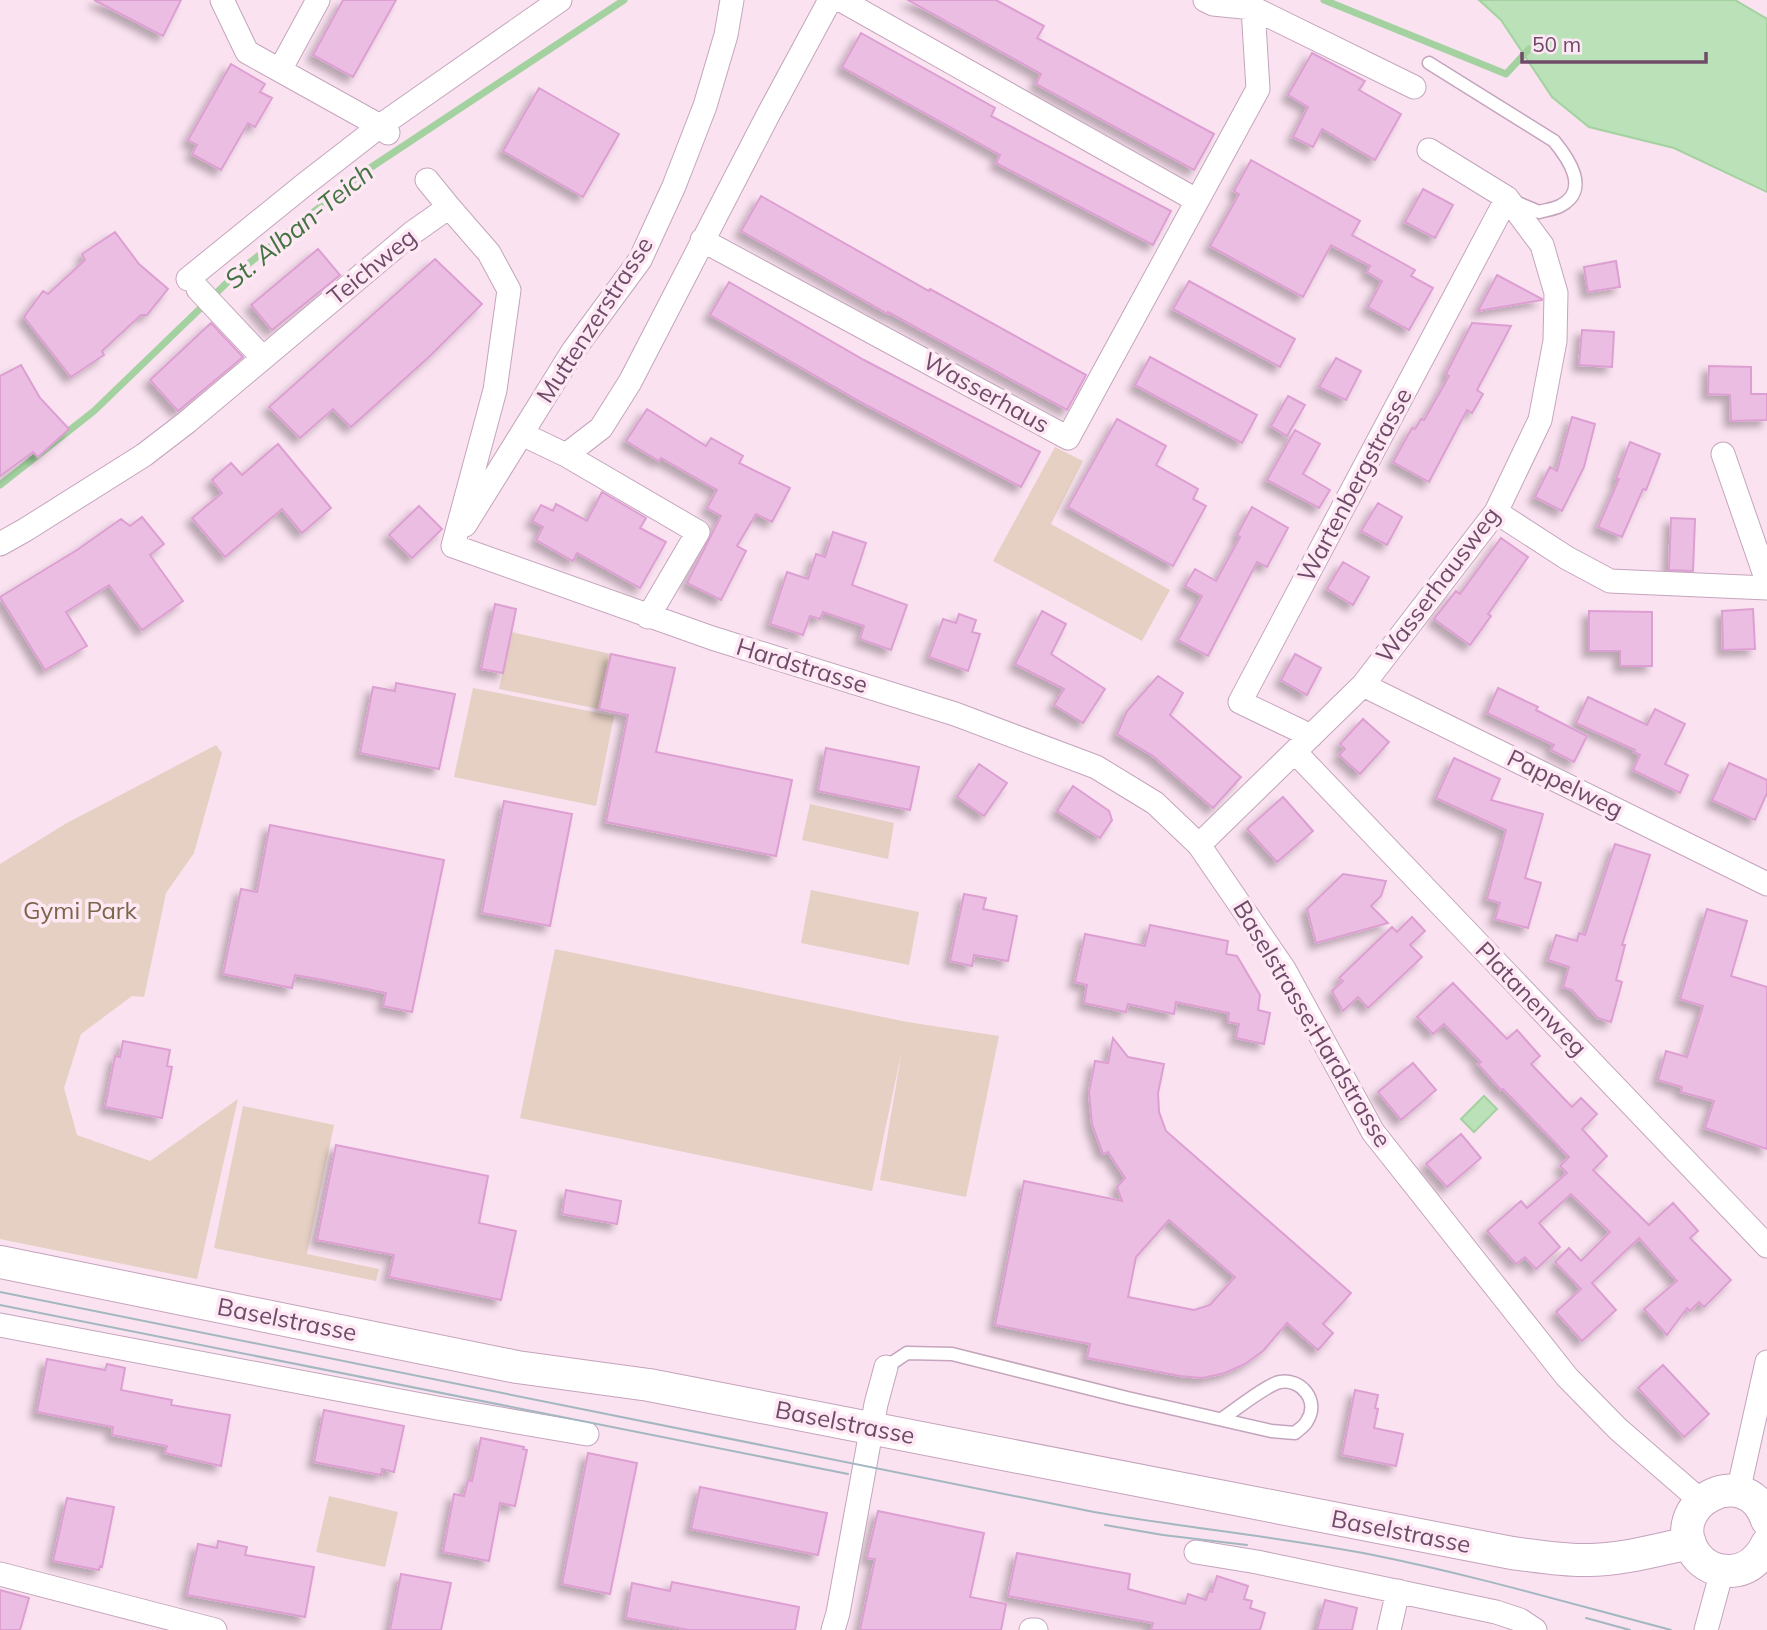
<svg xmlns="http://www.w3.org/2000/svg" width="1767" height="1630" font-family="Mulish,sans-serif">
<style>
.green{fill:#e5d0c3}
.water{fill:#bbe1b9;stroke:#a3d2a0;stroke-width:2}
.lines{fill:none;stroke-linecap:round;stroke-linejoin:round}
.stream{stroke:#a3d2a0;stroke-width:7}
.building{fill:#ecbde3;stroke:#dd9fd2;stroke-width:2;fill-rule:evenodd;filter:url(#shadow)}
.service-casing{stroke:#c4a5bd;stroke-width:15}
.minor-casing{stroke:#c4a5bd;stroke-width:25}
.secondary-casing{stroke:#c5a2bd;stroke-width:34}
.service{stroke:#fff;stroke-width:12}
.minor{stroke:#fff;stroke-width:23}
.secondary{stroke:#fff;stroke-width:32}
.tram{stroke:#a3b7c1;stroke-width:2}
.labels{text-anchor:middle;stroke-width:7;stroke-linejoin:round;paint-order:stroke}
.street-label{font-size:24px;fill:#6f4b69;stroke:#fde8f4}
.park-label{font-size:24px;fill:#7e654a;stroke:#fde8f4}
.water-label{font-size:26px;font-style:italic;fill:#437341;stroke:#fde8f4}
</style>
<defs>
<filter id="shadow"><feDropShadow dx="-6" dy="6" stdDeviation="3.5" flood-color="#0004"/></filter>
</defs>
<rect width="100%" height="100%" fill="#fae2f0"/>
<path class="green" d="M1055 447 1083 461 1051 524 1170 590 1142 641 993 561Z
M511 632 611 654 599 709 499 689Z
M473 688 614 716 596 806 454 777Z
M216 745 222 753 194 853 166 893 144 997 132 996 81 1034 64 1088 77 1135 150 1161 238 1099 197 1279 0 1239V864L67 823Z
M810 804 894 823 888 859 802 840Z
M811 890 919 912 909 965 801 943Z
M555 949 907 1022 999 1036 966 1197 880 1180 902 1050 872 1191 520 1118Z
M243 1106 334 1125 307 1254 379 1269 376 1281 214 1248Z
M329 1496 398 1512 385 1567 316 1552Z"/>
<path class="water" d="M1479 0H1735L1767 19V192L1674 148 1589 127 1552 97 1501 20Z
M1484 1096 1497 1109 1474 1132 1461 1119Z"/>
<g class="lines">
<path class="stream" d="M1324 0 1506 74 1529 49
M0 485 94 411 238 272 364 172 624 0"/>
</g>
<path class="building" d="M94 0H181L163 36Z
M343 0H396L353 77 313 55Z
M908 0H996L1044 26 1037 38 1214 134 1194 170 1036 84 1041 74Z
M861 33 995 108 991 116 1171 211 1153 245 996 163 1000 155 842 67Z
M1312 53 1365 81 1359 90 1401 114 1375 160 1322 129 1313 147 1293 137 1308 107 1288 95Z
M231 64 265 84 260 92 272 98 255 127 248 123 221 170 192 154 197 145 188 140Z
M539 88 619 134 583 197 503 151Z
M1251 160 1360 221 1352 235 1415 270 1411 276 1433 288 1409 330 1368 307 1382 281 1367 272 1370 266 1331 245 1303 297 1210 246 1239 194 1234 191Z
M1423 189 1453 205 1435 238 1405 222Z
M761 196 929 291 930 289 1086 375 1067 410 888 312V314L741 231Z
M115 232 139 264 168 289 147 315H141L102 351 104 355 71 377 24 317 43 291 48 294 85 260 82 254Z
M318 249 340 275 272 330 251 305Z
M435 259 482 304 430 356 351 427 333 409 300 438 269 407Z
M1616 261 1620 287 1588 292 1584 267Z
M1497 275 1542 299V300L1478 311Z
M1189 281 1295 339 1280 367 1173 309Z
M729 282 864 360 1040 452 1021 487 866 405 710 315Z
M211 323 243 357 178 411 150 380Z
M1472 323 1511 326 1477 390 1483 394 1472 413 1467 410 1429 482 1393 462 1412 428 1415 429 1421 419 1424 420 1449 376 1446 374Z
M1582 330 1614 332 1612 367 1579 365Z
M1150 357 1257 415 1242 443 1135 385Z
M1336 358 1361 371 1346 400 1319 387Z
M21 365 40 398 69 429 38 457 33 452 0 476V376Z
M1709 366 1751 367V394H1767V420L1731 421 1730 395 1708 394Z
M1288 396 1305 405 1287 436 1271 426Z
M647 409 706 446 711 438 743 456 739 463 790 488 772 522 756 514 737 546 746 551 721 600 687 583 721 516 707 508 717 490 661 458 659 461 626 441Z
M1572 417 1595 424 1584 467 1562 511 1535 497 1550 467 1557 471Z
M1117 419 1166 446 1156 465 1198 489 1193 499 1206 506 1173 566 1068 507Z
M1295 430 1320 444 1303 474 1330 490 1319 508 1267 480Z
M1630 442 1660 454 1646 490 1643 489 1622 537 1598 527 1619 479H1616Z
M278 444 331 508 302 533 282 509 225 557 192 518 222 493 212 480 231 463 242 475Z
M602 492 646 518 640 528 666 542 640 588 577 553 573 561 536 540 543 527 532 521 541 505 553 511 556 504 587 521Z
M1378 503 1402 517 1387 545 1361 531Z
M419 506 442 529 412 558 389 535Z
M1252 507 1288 528 1267 567 1257 562 1208 656 1178 640 1202 596 1185 586 1195 569 1216 581 1240 537 1237 535Z
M142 517 164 544 150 555 183 601 142 630 109 585 66 612 87 646 45 670 0 597 77 550 121 519 130 526Z
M1671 518 1695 519 1693 571 1669 570Z
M833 532 866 543 852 585 907 605 891 650 860 639 864 626 823 612 820 619 810 616 803 635 770 624 787 572 808 579 816 554 825 557Z
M1501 538 1528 557 1488 614 1491 616 1470 645 1434 619 1456 591 1460 594Z
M1343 562 1369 577 1353 605 1327 589Z
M495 604 516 609 503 673 481 669Z
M1753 609 1755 649 1723 650 1722 611Z
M1042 611 1066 624 1051 654 1105 689 1083 723 1054 705 1064 689 1015 664Z
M1589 611 1652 612V666H1620V651H1589Z
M959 614 976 620 972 632 980 634 968 671 929 657 943 619 956 623Z
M611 654 675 668 656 752 792 780 776 856 606 822 628 715 599 709Z
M1295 654 1321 668 1307 695 1281 680Z
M1158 676 1183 693 1170 715 1241 777 1213 808 1153 756 1117 734 1127 711Z
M396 683 455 694 439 769 360 753 373 687 395 691Z
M1498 688 1538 707 1536 710 1587 736 1574 762 1551 750 1554 745 1487 713Z
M1588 697 1647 725 1655 709 1685 724 1665 764 1688 775 1680 793 1633 770 1640 755 1634 752 1635 750 1576 723Z
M1363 719 1389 742 1360 774 1339 755 1345 749 1340 744Z
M826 748 919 767 910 810 818 791Z
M1454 758 1500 779 1491 800 1543 814 1525 878 1541 883 1528 928 1495 919 1500 903 1487 899 1506 830 1436 798Z
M1729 763 1767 780V793L1755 820 1712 800Z
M979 764 1007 783 984 816 957 797Z
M1073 786 1109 811 1112 820 1100 838 1057 811Z
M1283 797 1313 831 1277 862 1247 829Z
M504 801 572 814 550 926 482 913Z
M270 825 444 860 412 1012 383 1006 386 993 323 980 295 975 292 988 223 974 241 889 257 892Z
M1615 844 1650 855 1622 945H1625L1616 980 1622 982 1611 1022 1598 1018 1572 990 1563 987 1569 967 1548 960 1556 935 1577 941 1579 933 1585 935Z
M1343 874 1386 881 1381 896 1371 906 1388 923 1316 943 1307 909Z
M964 894 986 898 983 909 1017 916 1008 961 974 955 972 966 950 961Z
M1707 909 1747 921 1731 976 1767 987V1149L1705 1128 1714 1101 1681 1092 1682 1087 1658 1080 1666 1051 1687 1057 1703 1006 1680 999Z
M1412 917 1425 931 1410 945 1422 957 1368 1008 1358 997 1343 1011 1332 991 1343 981 1339 978 1392 927 1397 932Z
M1150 925 1228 941 1226 954 1237 956 1260 995 1258 1010 1270 1013 1264 1044 1236 1038 1239 1024 1228 1022 1229 1013 1176 1002 1174 1014 1128 1004 1126 1012 1084 1003 1087 985 1075 982 1085 934 1145 946Z
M1453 983 1507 1039 1517 1030 1540 1056 1531 1064 1572 1107 1581 1098 1597 1114 1582 1129 1607 1156 1593 1170 1649 1225 1673 1203 1698 1231 1690 1238 1731 1280 1704 1307 1699 1302 1690 1311 1687 1308 1667 1335 1644 1309 1677 1281 1639 1238 1592 1283 1616 1310 1582 1341 1556 1312 1581 1289 1555 1262 1569 1248 1581 1261 1610 1232 1571 1194 1539 1223 1560 1247 1536 1269 1525 1257 1516 1264 1487 1231 1521 1201 1527 1208 1567 1173 1560 1166 1569 1157 1503 1089 1501 1090 1478 1064 1481 1062 1444 1024 1433 1034 1417 1017Z
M1113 1038 1128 1057 1164 1064 1158 1093 1159 1112 1166 1131 1351 1293 1323 1324 1333 1333 1318 1350 1287 1323 1263 1351 1245 1364 1225 1373 1202 1378 1180 1376 1087 1358 1090 1344 995 1325 1024 1181 1122 1201 1117 1187 1125 1178 1108 1152 1103 1154 1092 1124 1089 1092 1095 1061 1108 1063ZM1169 1220 1235 1277 1210 1305 1194 1310 1128 1297 1136 1257Z
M123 1041 170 1050 167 1066 172 1067 162 1118 105 1107 115 1056 120 1057Z
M1413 1063 1436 1090 1401 1120 1378 1092Z
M1461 1134 1481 1158 1447 1187 1426 1164Z
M336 1145 488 1176 479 1223 516 1231 501 1300 389 1277 394 1255 317 1240Z
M566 1190 621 1201 617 1224 562 1214Z
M47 1359 105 1370 107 1364 125 1368 121 1390 172 1400 171 1405 230 1415 221 1466 165 1453 167 1446 112 1435 113 1427 37 1412Z
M1663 1365 1709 1414 1684 1437 1638 1388Z
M1355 1390 1378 1395 1375 1408 1378 1409 1374 1428 1403 1434 1396 1466 1342 1455Z
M324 1410 404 1426 394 1472 382 1469 381 1475 314 1462Z
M481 1438 524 1447 523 1449 527 1450 515 1506 500 1503 489 1561 443 1552 454 1494 464 1496 468 1480 472 1481Z
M588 1453 637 1463 610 1594 562 1584Z
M700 1487 827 1513 818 1555 691 1529Z
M67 1498 114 1507 102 1567 100 1566 99 1570 53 1561Z
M878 1511 984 1533 970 1597 1006 1604 1001 1630H860L875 1559 867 1558Z
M218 1541 247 1547 245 1555 314 1567 305 1617 187 1595 198 1544 217 1548Z
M1017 1553 1130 1574 1128 1589 1185 1604 1188 1594 1206 1600 1209 1591 1212 1592 1217 1576 1248 1586 1244 1599 1252 1601 1250 1608 1265 1613 1260 1630H1151L1153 1623 1008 1596Z
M401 1574 451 1583 441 1630H390Z
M672 1582 799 1607 795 1630H689L626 1618 632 1583 670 1591Z
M0 1590 29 1598 20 1630H0Z
M1325 1600 1357 1608 1352 1630H1317Z"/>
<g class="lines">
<defs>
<path id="service" d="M1429 63 1554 141C1568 158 1591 190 1560 206 1554 209 1546 210 1539 212L1513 201
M886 1367 907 1353 952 1354 1127 1398 1271 1431 1295 1433C1299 1429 1305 1426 1307 1421 1320 1401 1301 1378 1280 1382 1268 1384 1235 1410 1223 1418"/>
<path id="minor" d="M222 0 247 52 380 126 388 133
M841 0 1196 200
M1205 0 1213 4 1253 8 1414 87
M280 70 318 0
M427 180 449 207
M702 240 1068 438 1258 89 1253 8
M188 279 304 185 380 126 560 0
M198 289 263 358
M522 434 566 455 601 428 630 382 768 115 830 0
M1723 454 1767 581
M566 455 698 532 648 617
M1496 512 1567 558 1610 581 1767 588
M465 525 573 351 640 260 674 186 705 106 726 35 732 0
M0 544 25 530 144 455 187 422 412 233 449 207 489 253 509 290 495 390 453 546
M453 546 712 638 955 714 1096 767 1155 803 1199 845 1284 969 1373 1132 1567 1377 1618 1429 1701 1501
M1363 685 1767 884
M1311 736 1240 702 1507 198
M1295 752 1767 1246
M1199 845 1363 685 1496 512 1540 420 1555 341 1556 293 1542 245 1507 198 1429 150
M0 1325 437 1408 587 1434
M1738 1492 1767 1362
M1196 1552 1257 1562 1496 1612 1520 1620 1535 1630
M0 1574 215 1630
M833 1630 838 1613 876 1404 886 1367
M1031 1630H1036
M1389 1630 1398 1591
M1706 1630 1722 1571"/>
<path id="secondary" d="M0 1262 517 1367 649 1385 1512 1553C1537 1556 1562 1561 1588 1560 1622 1560 1656 1550 1690 1543
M1767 1520C1746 1458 1660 1506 1696 1555 1704 1566 1717 1571 1729 1571 1747 1571 1759 1560 1767 1544"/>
</defs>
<use href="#service" class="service-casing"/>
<use href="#minor" class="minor-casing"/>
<use href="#secondary" class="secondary-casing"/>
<use href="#service" class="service"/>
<use href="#minor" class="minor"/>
<use href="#secondary" class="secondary"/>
<path class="tram" d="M0 1292 1094 1512C1187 1528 1280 1537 1373 1555 1473 1575 1572 1604 1671 1630
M0 1305 848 1474
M1105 1525 1163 1535 1247 1545
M1586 1618 1630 1630"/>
</g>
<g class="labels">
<g class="street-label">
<text transform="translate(372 267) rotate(-39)" y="8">Teichweg</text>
<text transform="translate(595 320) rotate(-57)" y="8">Muttenzerstrasse</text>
<text transform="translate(986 393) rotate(29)" y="8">Wasserhaus</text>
<text transform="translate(1355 485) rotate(-62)" y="8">Wartenbergstrasse</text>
<text transform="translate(1438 585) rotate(-53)" y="8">Wasserhausweg</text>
<text transform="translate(802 666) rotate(17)" y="8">Hardstrasse</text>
<text transform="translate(1565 784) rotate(26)" y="8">Pappelweg</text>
<text transform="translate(1531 999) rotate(46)" y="8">Platanenweg</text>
<text transform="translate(1312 1024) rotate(59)" y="8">Baselstrasse;Hardstrasse</text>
<text transform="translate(287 1320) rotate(11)" y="8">Baselstrasse</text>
<text transform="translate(845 1423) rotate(11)" y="8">Baselstrasse</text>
<text transform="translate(1401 1532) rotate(11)" y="8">Baselstrasse</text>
</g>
<g class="park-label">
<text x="80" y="919">Gymi Park</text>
</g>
<g class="water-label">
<text transform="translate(299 226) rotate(-39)" y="9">St. Alban-Teich</text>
</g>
</g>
<path d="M1522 52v10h184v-10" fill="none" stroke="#6f4b69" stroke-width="3.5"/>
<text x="1532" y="52" font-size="21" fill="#6f4b69" stroke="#fde8f4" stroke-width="5" paint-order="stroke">50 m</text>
</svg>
